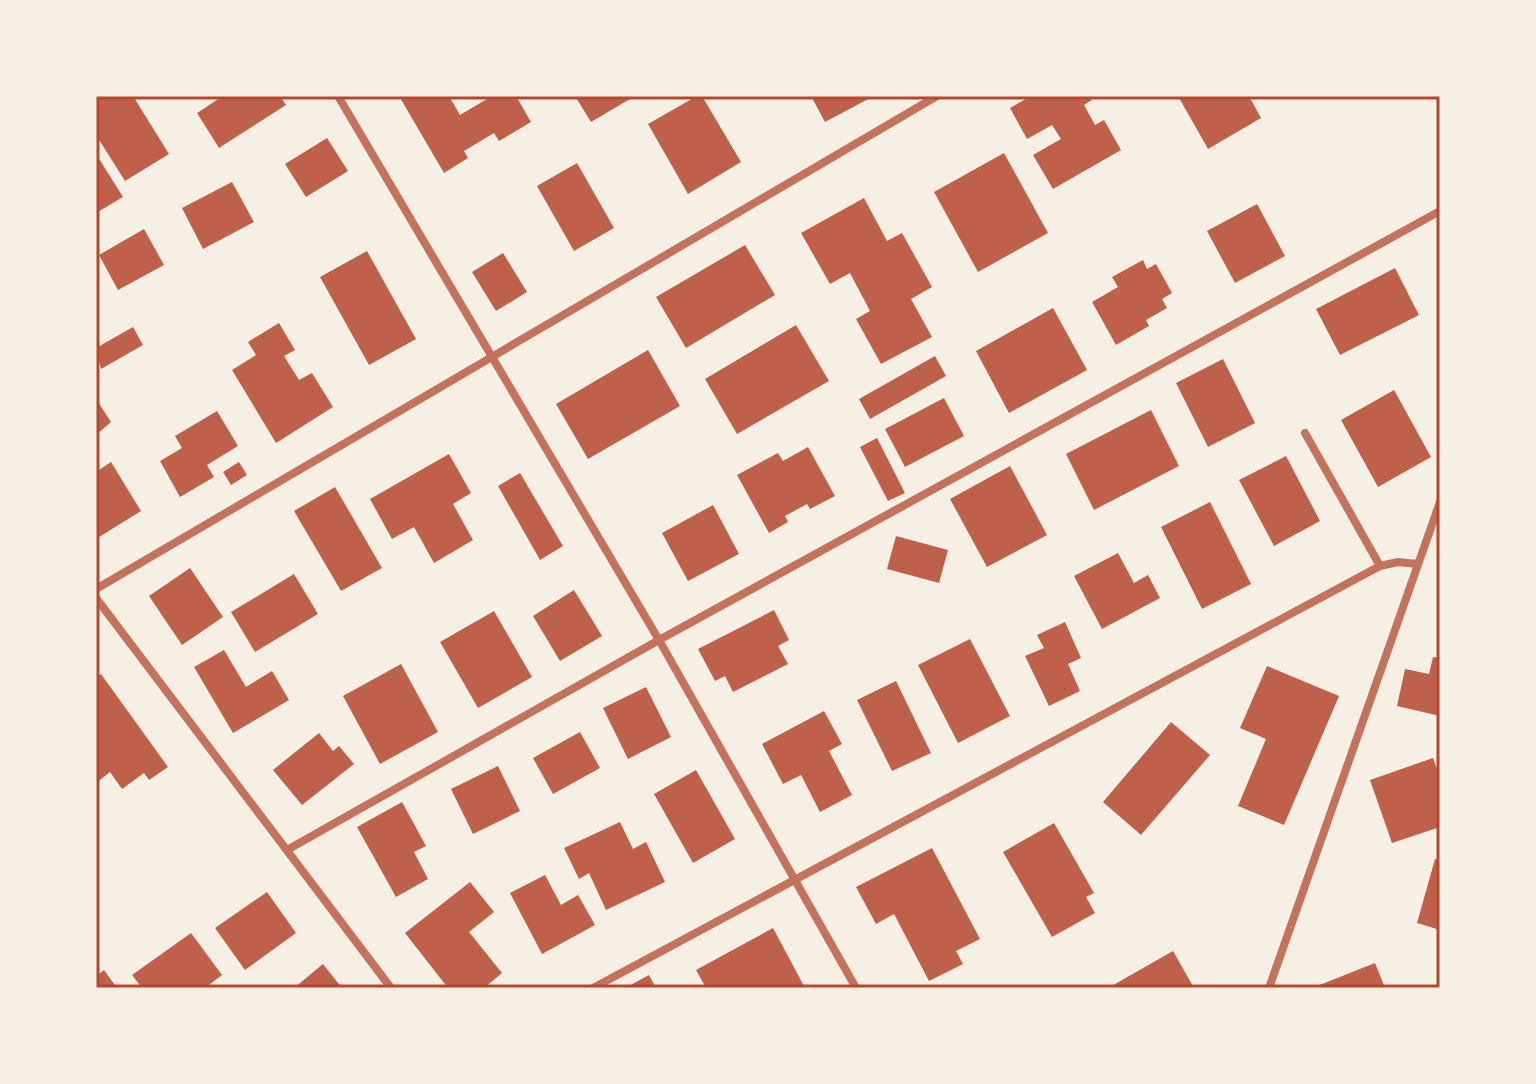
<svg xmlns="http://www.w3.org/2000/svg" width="1536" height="1084" font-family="Barlow,sans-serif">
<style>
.building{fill:#bf614a}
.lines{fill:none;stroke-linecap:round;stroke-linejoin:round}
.minor{stroke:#c5725c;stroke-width:8}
.neatline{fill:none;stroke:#b5482f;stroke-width:3}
</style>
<rect width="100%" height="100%" fill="#f6efe4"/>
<path class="building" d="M96 96H133L169 154 125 181 96 135Z
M223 96H280L286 105 219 148 197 113Z
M399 96H449L460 115 492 96H516L531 122 499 141 494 133 464 151 468 158 444 173Z
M575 96H635L591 122Z
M697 96H702L741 162 688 194 648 124Z
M811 96H874L825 122Z
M1031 96H1090L1092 100 1084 105 1095 125 1104 120 1121 150 1053 189 1033 155 1061 139 1052 125 1027 139 1010 108Z
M1178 96H1249L1261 118 1208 149Z
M327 138 348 171 306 197 285 164Z
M1004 153 1048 233 978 272 934 192Z
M98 157 123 197 96 213V158Z
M577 163 614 228 574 251 537 186Z
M232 182 254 222 203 249 182 208Z
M864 198 887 241 902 233 932 287 911 299 932 337 881 364 856 319 870 311 850 273 830 284 801 233Z
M1257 204 1285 256 1235 283 1207 231Z
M144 229 164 265 118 290 99 255Z
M745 245 775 295 686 348 656 297Z
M367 251 416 339 369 365 320 277Z
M503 253 527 292 496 311 472 272Z
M1143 260 1147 269 1156 264 1172 293 1162 299 1167 308 1146 320 1149 326 1116 345 1092 302 1118 287 1112 277Z
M1395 268 1419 315 1340 355 1316 309Z
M1053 308 1087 370 1009 413 976 351Z
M279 323 295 350 284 356 299 380 312 373 333 407 276 443 232 370 256 355 248 342Z
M796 325 829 381 737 434 705 379Z
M133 327 143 345 101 369 96 348Z
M648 350 680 406 588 459 556 404Z
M935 356 946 376 870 419 859 399Z
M1223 359 1255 423 1208 447 1176 383Z
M1394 390 1431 457 1378 487 1341 420Z
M944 398 964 436 905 467 885 429Z
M96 399 111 422 96 435Z
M1151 410 1179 466 1094 510 1066 454Z
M217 411 238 446 207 465 214 477 180 497 160 461 182 448 175 436Z
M877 438 905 493 888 501 860 447Z
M808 447 835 496 810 509 807 504 785 516 788 522 769 533 737 475 778 453 783 461Z
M449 454 471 493 453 504 473 540 434 563 414 527 392 539 370 499Z
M1286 456 1320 521 1274 546 1239 480Z
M111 462 141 511 99 537 96 472Z
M239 462 247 475 231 485 223 472Z
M1010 466 1047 535 987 567 950 499Z
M520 473 563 546 540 560 498 486Z
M335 487 382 568 341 591 294 511Z
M1210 502 1251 584 1202 609 1161 527Z
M713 505 739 554 688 581 662 533Z
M896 536 948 550 939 583 887 569Z
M1118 553 1134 583 1148 575 1160 598 1102 629 1074 576Z
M190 568 223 617 182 645 149 596Z
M294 574 318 614 255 652 231 612Z
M574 590 602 636 560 661 533 616Z
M774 610 789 640 778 646 788 664 733 692 725 676 715 681 698 649Z
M494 611 532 677 478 708 440 642Z
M1065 622 1081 658 1068 664 1080 691 1049 706 1025 656 1044 648 1037 635Z
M970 639 1010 716 958 743 918 665Z
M224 650 246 687 272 671 289 700 233 733 194 667Z
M1433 657 1440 658V716L1397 706 1405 669 1429 674Z
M401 664 438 732 380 764 343 696Z
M1267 666 1339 696 1284 825 1238 806 1266 739 1240 728Z
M101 674 168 767 149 780 144 773 122 789 110 772 96 783V677Z
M896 681 931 753 892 771 857 700Z
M646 687 671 737 628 759 603 708Z
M824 711 842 744 829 751 852 795 820 812 801 775 783 784 762 744Z
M1171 722 1210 755 1141 835 1103 802Z
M580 732 600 768 553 794 533 758Z
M319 733 333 751 339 746 354 764 302 805 273 770Z
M1433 758 1440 777V827L1392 843 1370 780Z
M498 766 520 811 473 834 451 789Z
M696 770 735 839 693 863 654 794Z
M402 802 426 846 414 852 428 879 396 897 357 827Z
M620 822 633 849 646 842 665 882 606 910 589 873 579 879 564 848Z
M1054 823 1094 893 1086 897 1095 913 1052 937 1003 852Z
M932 848 980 939 956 951 963 964 929 981 894 914 876 924 856 887Z
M1435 859 1440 860V930L1417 923Z
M545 875 561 905 578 895 595 925 542 954 510 893Z
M470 882 494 912 469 932 502 973 484 988H448L405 933Z
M267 892 296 933 245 970 215 928Z
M773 928 805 988H706L696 970Z
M191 933 222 975 205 988H142L132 975Z
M1173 951 1194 988H1108Z
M1375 963 1385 988H1312Z
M323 964 342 988H294Z
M104 970 117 988H96V976Z
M649 975 656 988H625Z"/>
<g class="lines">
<path class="minor" d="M338 96 659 640 856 988
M1305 433 1380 566
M96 589 937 96
M96 598 391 988
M287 850 659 640 1440 211
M593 988 1380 566 1398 562 1417 564
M1269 988 1440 502"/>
</g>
<rect width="1536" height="1084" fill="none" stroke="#f6efe4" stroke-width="196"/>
<rect x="98" y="98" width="1340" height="888" class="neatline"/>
</svg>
